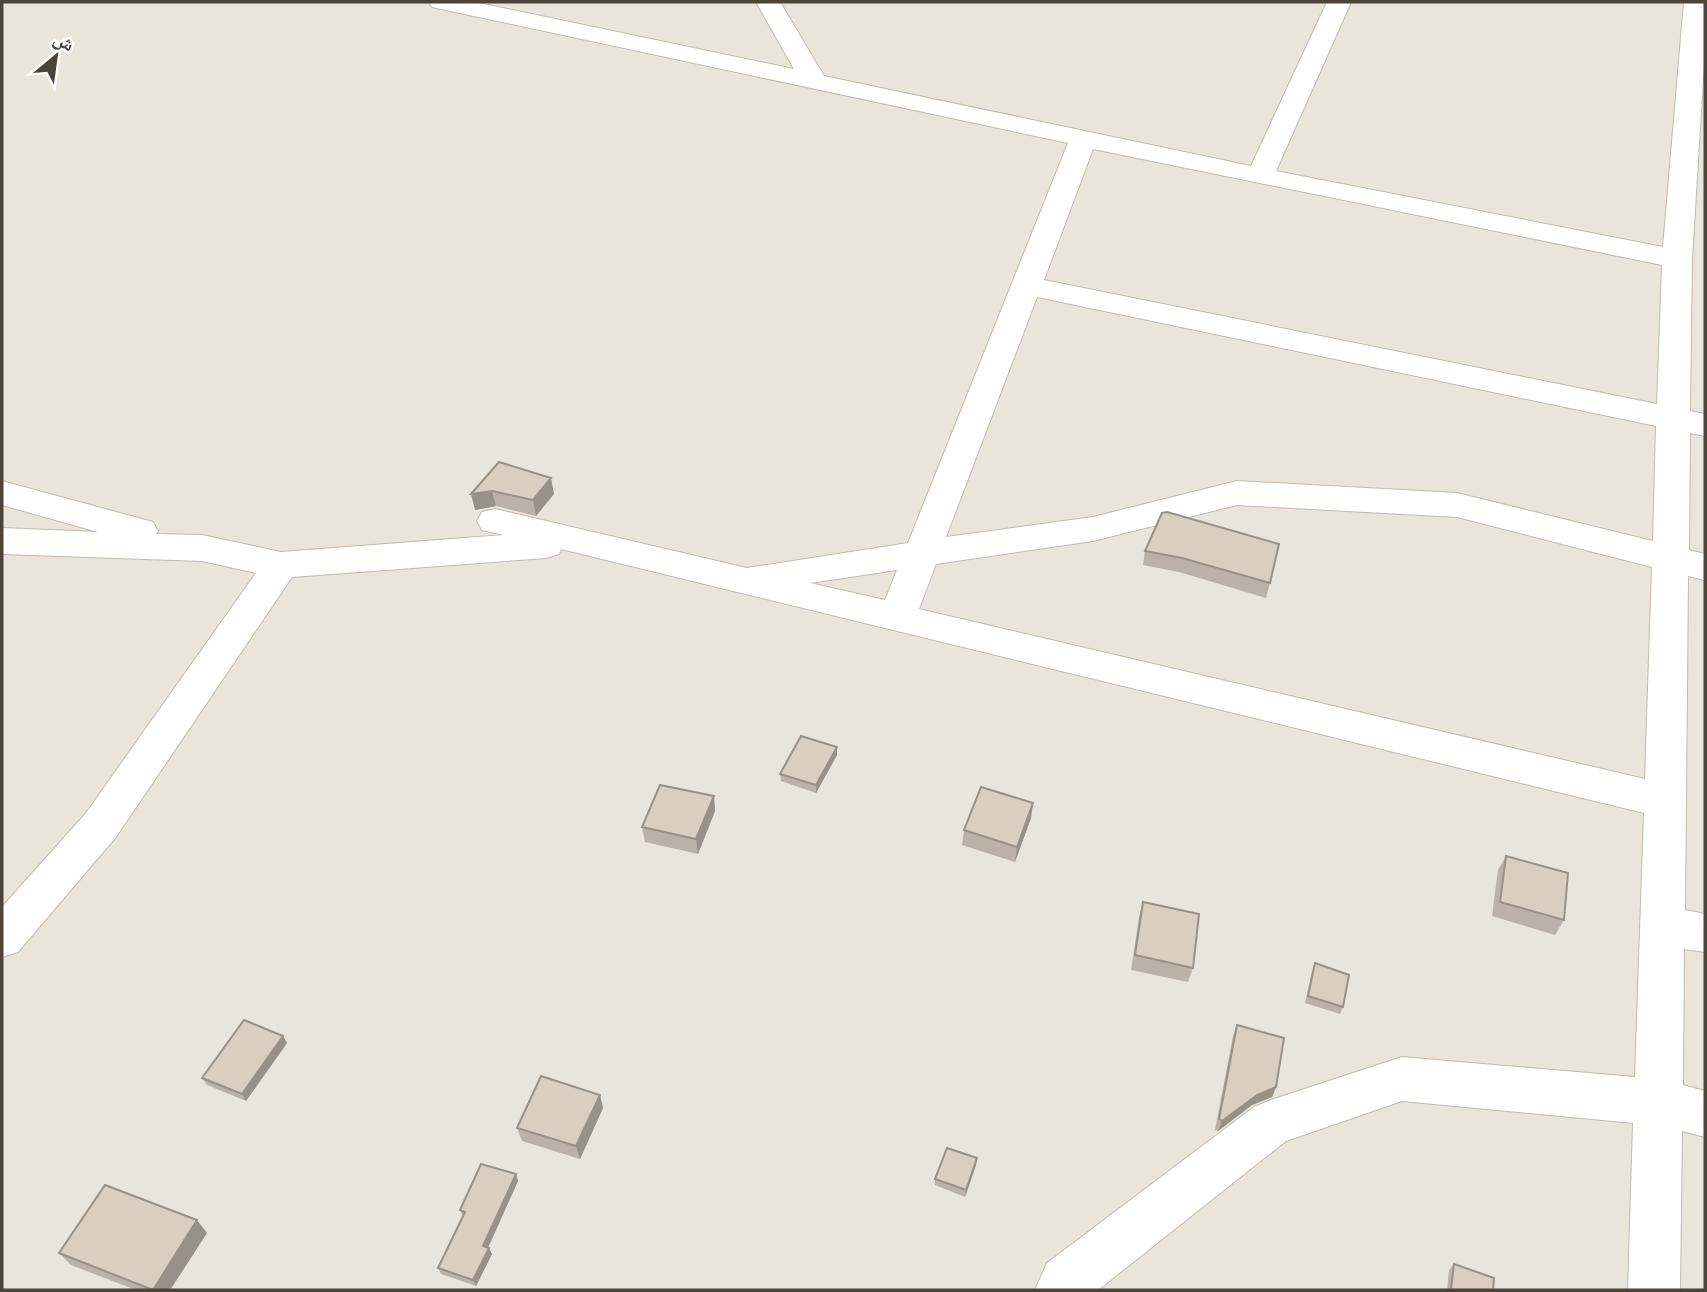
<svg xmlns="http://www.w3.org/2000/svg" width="1707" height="1292" font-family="Cabin,'Noto Naskh Arabic',sans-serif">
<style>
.residential{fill:#eae5da}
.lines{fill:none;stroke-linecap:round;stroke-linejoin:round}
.minor-casing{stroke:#c2bbae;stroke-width:2}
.minor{fill:#fff;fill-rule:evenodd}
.wall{fill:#bab2a6}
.shaded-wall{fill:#979187}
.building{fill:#d8cfc1;stroke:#979187;stroke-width:2}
</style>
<rect width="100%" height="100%" fill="#f6f3ec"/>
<path class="residential" d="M2 2H1705V1290H2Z"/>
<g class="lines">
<defs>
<path id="minor" d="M429 2H474L794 69 756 2H780L824 76 1251 166 1327 2H1351L1276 171 1663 247 1684 2H1705V47L1692 259 1690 411 1705 414V436L1690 433 1689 550 1705 554V580L1688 576 1685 910 1705 914V952L1684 949 1683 1085 1705 1091V1137L1682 1131 1680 1290H1628L1633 1123 1402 1101 1286 1141 1098 1290H1035L1047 1263 1254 1107 1271 1100 1402 1057 1635 1077 1644 813 561 549 559 554 546 558 292 577 116 837 18 952 2 957V907L86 813 256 573 202 561 2 554V528L98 532 2 505V481L153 522 158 531 156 534 202 535 281 552 504 535 482 530 477 521 482 512 495 509 747 568 908 543 1068 143 441 9 432 7ZM1093 149 1662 265 1657 404 1044 280ZM1037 297 1656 426 1653 541 1457 493 1237 481 1093 517 946 537ZM1237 505 1457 517 1652 567 1645 779 919 609 936 564 1093 541ZM897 570 885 600 810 583Z"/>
</defs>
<use href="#minor" class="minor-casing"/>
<use href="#minor" class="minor"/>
</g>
<path class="wall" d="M499 462 554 494 536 516 496 506 475 510Z
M1162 513 1270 583 1266 598 1179 572 1143 565 1145 551Z
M837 747V755L816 793 781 781 780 774Z
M714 796 715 811 698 854 645 842 642 827Z
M1031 818 1015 862 962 845 964 830Z
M1506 856 1564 920 1555 935 1492 916 1498 870Z
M1143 902 1193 968 1188 982 1131 970 1139 917Z
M1315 963 1343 1007 1340 1014 1305 1003 1312 971Z
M1237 1025 1276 1087 1272 1097 1252 1105 1218 1131 1215 1130 1233 1036Z
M283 1036 287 1043 246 1101 207 1085 202 1078Z
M600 1095 603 1108 580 1159 522 1141 517 1128Z
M977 1158 976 1165 965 1197 935 1185V1179Z
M516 1174 518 1181 488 1248 492 1254 476 1286 441 1274 438 1268 463 1216 460 1210Z
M207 1233 170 1290H136L71 1265 59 1253Z
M1454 1264 1493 1290H1447L1449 1270Z"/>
<path class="shaded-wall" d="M551 478 554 494 536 516 533 500Z
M492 491 496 506 475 510 471 494Z
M837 747V755L816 793V785Z
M714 796 715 811 698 854 696 839Z
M1033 803 1031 818 1015 862 1017 847Z
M283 1036 287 1043 246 1101 242 1094Z
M1276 1087 1272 1097 1252 1105 1218 1131 1222 1121 1257 1095Z
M600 1095 603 1108 580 1159 576 1146Z
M977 1158 976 1165 965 1197 966 1190Z
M516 1174 518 1181 486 1252 483 1246Z
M197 1220 207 1233 170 1290H153Z
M489 1248 492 1254 476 1286 473 1280Z"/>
<path class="building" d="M499 462 551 478 533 500 492 491 471 494Z
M1167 512 1279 544 1270 583 1182 558 1145 551 1162 513Z
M801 736 837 747 816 785 780 774Z
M660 785 714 796 696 839 642 827Z
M981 787 1033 803 1017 847 964 830Z
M1506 856 1568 873 1564 920 1500 902Z
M1143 902 1199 914 1193 968 1135 955Z
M1315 963 1349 975 1343 1007 1308 996Z
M244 1020 283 1036 242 1094 202 1078Z
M1237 1025 1284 1038 1276 1087 1257 1095 1222 1121 1219 1119Z
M541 1076 600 1095 576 1146 517 1128Z
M947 1148 977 1158 966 1190 935 1179Z
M481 1164 516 1174 483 1246 489 1248 473 1280 438 1268 465 1212 460 1210Z
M105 1185 197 1220 153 1290 59 1253Z
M1454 1264 1494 1278 1493 1290H1451Z"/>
<rect width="1707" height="1292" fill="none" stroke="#4b4439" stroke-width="7"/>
<g transform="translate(56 56) rotate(29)" stroke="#ffffff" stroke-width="5" paint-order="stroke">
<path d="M0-5L12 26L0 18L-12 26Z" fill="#4b4439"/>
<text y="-10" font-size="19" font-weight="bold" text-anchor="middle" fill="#4b4439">ش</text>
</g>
</svg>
